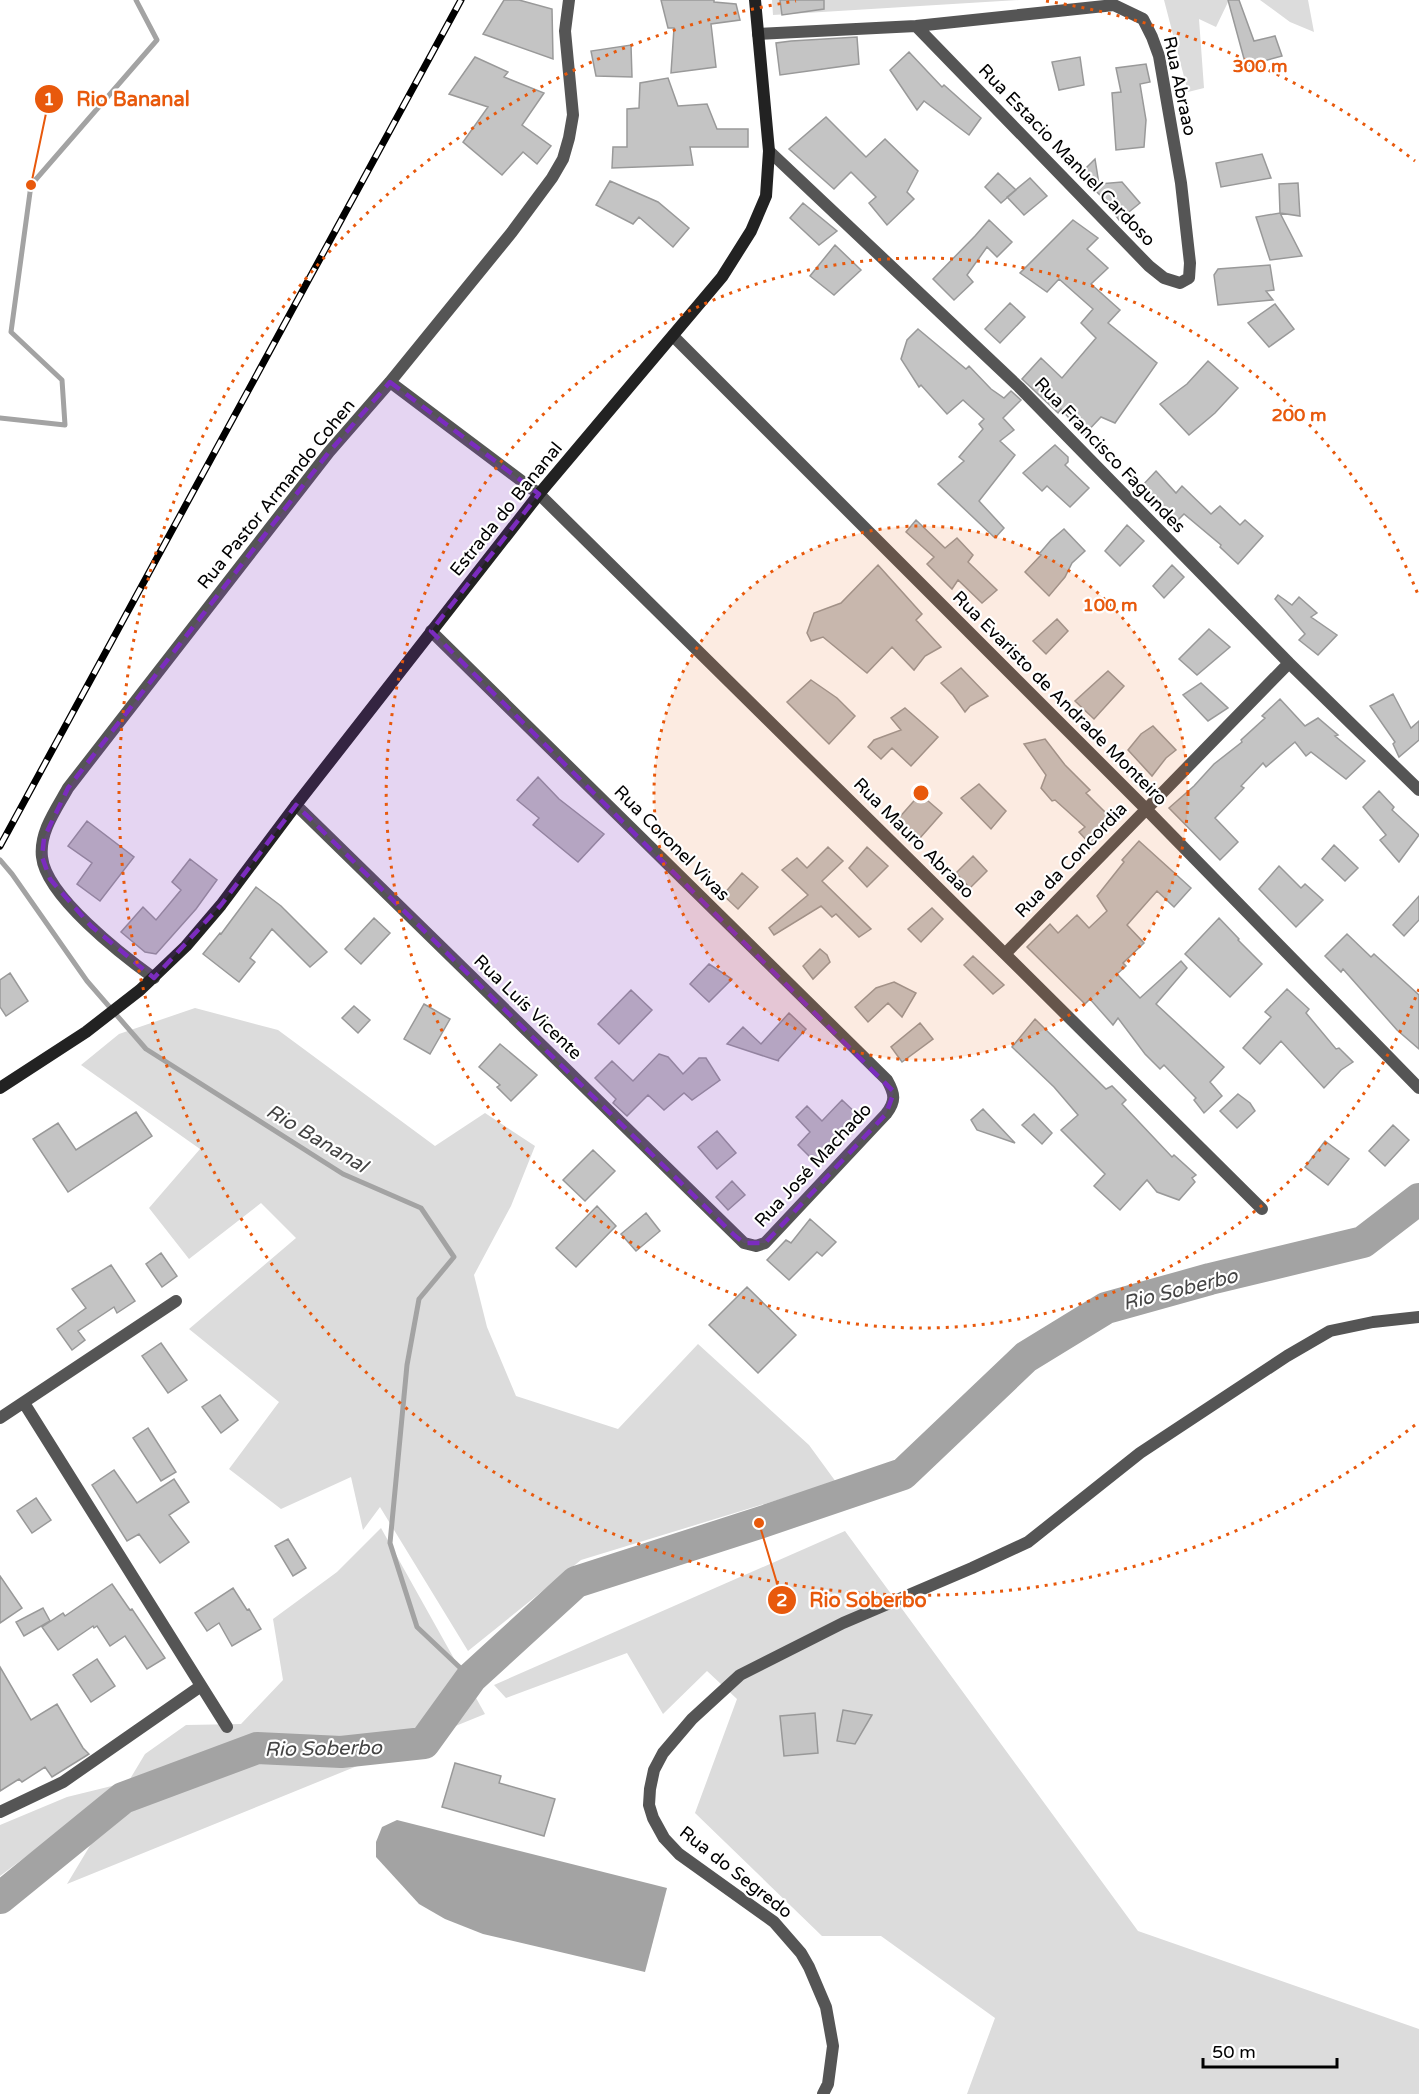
<svg xmlns="http://www.w3.org/2000/svg" width="1419" height="2094" font-family="'Varela Round',sans-serif">
<style>
.green{fill:#dcdcdc}
.water{fill:#a3a3a3}
.lines{fill:none;stroke-linecap:round;stroke-linejoin:round}
.stream{stroke:#a3a3a3;stroke-width:5}
.river{stroke:#a3a3a3;stroke-width:32}
.building{fill:#c4c4c4;stroke:#999;stroke-width:1.5}
.minor{stroke:#555;stroke-width:12}
.secondary{stroke:#222;stroke-width:12}
.rail-casing{stroke:#000;stroke-width:7}
.rail{stroke:#fff;stroke-width:4.5;stroke-dasharray:14;stroke-linecap:butt}
.marked{fill:#7b2cbf;fill-opacity:0.2;stroke:#7b2cbf;stroke-width:4.5;stroke-dasharray:12 8;stroke-linejoin:round}
.ring{fill:none;stroke:#e8590c;stroke-width:3;stroke-dasharray:3 6}
.labels{text-anchor:middle;stroke-width:4.5;stroke-linejoin:round;paint-order:stroke}
.street-label{font-size:18px;fill:#000;stroke:#fff}
.water-label{font-size:20px;font-style:italic;fill:#444;stroke:#fff}
.centre{fill:#e8590c;stroke:#fff;stroke-width:3}
.ring-label{font-size:18px;text-anchor:middle;font-weight:bold;fill:#e8590c;stroke:#fff;stroke-width:4.5;stroke-linejoin:round;paint-order:stroke}
.leader{fill:none;stroke:#e8590c;stroke-width:2}
.callout-dot{fill:#e8590c;stroke:#fff;stroke-width:2}
.mark-label{font-size:18px;text-anchor:middle;font-weight:bold;fill:#fff}
.callout-label{font-size:20px;text-anchor:middle;font-weight:bold;fill:#e8590c;stroke:#fff;stroke-width:4.5;stroke-linejoin:round;paint-order:stroke}
</style>
<rect width="100%" height="100%" fill="#fff"/>
<path class="green" d="M772 0H1019L773 15Z
M1164 0H1229L1216 27 1199 19 1204 88 1188 92Z
M1260 0H1308L1314 32 1290 22Z
M195 1008 278 1030 435 1146 485 1113 535 1146 511 1206 474 1275 487 1327 516 1396 618 1429 698 1344 809 1445 836 1482 581 1560 468 1651 380 1507 363 1530 351 1477 281 1509 229 1469 279 1402 189 1329 296 1238 261 1203 189 1259 149 1208 200 1149 81 1065 119 1034Z
M381 1528 485 1714 67 1884 145 1754 186 1725 241 1724 283 1680 273 1619 337 1572Z
M845 1531 1138 1931 1419 2029V2094H967L995 2018 881 1936H822L695 1813 737 1699 707 1671 663 1714 627 1653 506 1698 494 1685Z
M124 1783 0 1876V1825L67 1797Z"/>
<path class="water" d="M397 1820 667 1888 645 1972 483 1934 445 1919 419 1904 376 1857V1842L382 1827Z"/>
<g class="lines">
<path class="stream" d="M0 418 65 425 62 380 11 332 31 185 157 40 136 0
M0 860 12 874 87 981 146 1049 343 1174 421 1208 454 1257 419 1299 407 1365 390 1543 417 1627 471 1678"/>
<path class="river" d="M0 1898 123 1798 257 1748 341 1752 424 1743 471 1678 576 1582 759 1523 903 1474 1026 1357 1106 1308 1210 1279 1363 1242 1419 1199"/>
</g>
<path class="building" d="M504 0H519L552 9 553 59 483 34Z
M661 0H714V2L736 4 740 20 711 24 716 67 671 73 674 28H668Z
M780 0H824V9L782 15Z
M1228 0H1239L1254 41 1275 36 1282 56 1246 66Z
M857 37 859 64 780 75 776 43 791 41Z
M631 45 632 77 596 76 591 51Z
M909 52 942 87 944 85 981 118 969 135 924 101 917 110 890 70Z
M475 57 508 72 504 77 544 93 522 125 551 146 537 164 523 152 502 175 463 142 488 107 449 94Z
M1080 57 1084 85 1059 90 1052 62Z
M1146 64 1150 82 1140 84 1146 120 1144 147 1116 150 1112 93 1121 92 1116 68Z
M668 78 678 106 707 104 717 129H748V147H690L693 165 612 168 613 147H627V109L639 108 640 83Z
M826 117 866 157 885 139 918 171 907 192 914 199 887 225 869 203 876 197 851 172 834 189 789 149Z
M1262 154 1271 178 1221 187 1216 163Z
M1095 159 1099 184 1122 182 1140 203 1119 220 1100 194 1101 196 1079 175Z
M998 173 1016 190 1001 203 985 187Z
M1030 178 1047 196 1024 215 1007 197Z
M610 181 658 202 689 228 673 247 639 217 633 224 596 205Z
M1298 183 1300 216 1280 213 1279 184Z
M803 203 837 231 819 245 790 218Z
M1280 213 1302 256 1270 260 1256 217Z
M989 220 1012 242 997 257 987 247 967 275 973 282 954 300 933 279 975 236Z
M1073 220 1098 238 1087 249 1108 268 1091 284 1120 310 1108 323 1157 363 1115 423 1101 417 1084 435 1061 409 1058 413 1022 379 1041 358 1062 378 1096 338 1081 323 1093 309 1059 279 1047 292 1020 273Z
M835 245 861 270 834 295 810 276Z
M1270 265 1274 290 1266 291 1273 300 1218 305 1214 275 1218 269Z
M1010 303 1025 317 1000 343 985 329Z
M1275 304 1294 329 1269 347 1248 323Z
M918 329 966 369 969 366 991 389 1004 398 1011 391 1021 400 1003 418 1014 430 1000 441 1015 455 979 501 1004 528 995 538 938 484 964 461 959 457 983 429 979 424 984 419 963 400 947 414 921 385 919 387 901 359 907 340Z
M1208 361 1238 388 1215 413 1189 435 1160 404 1187 384Z
M1055 445 1068 457V462L1065 465 1089 488 1070 507 1047 486 1042 491 1023 473Z
M1156 471 1176 493 1182 486 1211 514 1220 506 1240 525 1245 520 1263 536 1238 564 1220 547 1221 545 1184 514 1175 523 1141 487Z
M916 520 945 548 957 538 973 555 968 562 997 590 982 603 958 580 952 589 927 564 934 557 906 532Z
M1127 525 1144 541 1120 566 1105 551Z
M1064 529 1085 551 1072 563 1065 577 1049 596 1025 572 1041 555 1039 554 1051 540Z
M878 565 922 614 916 620 941 647 925 656 914 670 892 647 867 673 823 637 811 641 807 633 814 613 841 603Z
M1172 565 1184 577 1164 598 1153 586Z
M1278 595 1292 605 1299 597 1317 613 1311 617 1337 635 1318 655 1299 640 1305 634 1275 599Z
M1057 619 1068 631 1046 654 1033 641Z
M1209 629 1230 647 1197 675 1179 659Z
M961 668 988 696 970 706 965 712 953 695 941 683Z
M1108 671 1124 686 1094 719 1075 701Z
M811 680 837 698 855 716 829 744 787 702Z
M1201 683 1228 708 1208 721 1183 695Z
M1393 694 1411 728 1419 721V740L1399 757 1393 744 1395 742 1370 706Z
M1280 699 1305 726 1318 718 1338 735 1335 736 1365 761 1346 779 1311 752 1306 756 1295 742 1266 767 1263 763 1241 786 1244 788 1215 818 1238 842 1220 860 1169 808 1194 786 1214 764 1242 742 1241 740 1265 718 1262 716Z
M905 708 938 737 911 766 892 748 881 759 868 747 874 740 901 730 891 718Z
M1153 726 1176 750 1166 758 1152 776 1128 750 1141 734Z
M1045 739 1065 765 1090 790 1086 793 1115 822 1090 844 1079 832 1085 827 1055 800 1052 801 1041 788 1046 775 1024 744Z
M538 777 559 799 604 834 578 862 533 825 539 818 517 800Z
M979 784 1006 811 991 829 961 798Z
M1379 791 1394 807 1392 810 1419 835 1399 862 1380 840 1386 835 1363 807Z
M920 794 942 813 920 838 898 819Z
M87 821 134 857 100 901 77 884 92 863 68 846Z
M1139 841 1191 888 1174 907 1157 891 1127 925 1144 943 1123 963 1126 966 1117 974 1140 998 1181 961 1187 968 1156 1004 1224 1067 1210 1082 1222 1096 1204 1113 1194 1100 1196 1098 1164 1065 1160 1069 1145 1054 1118 1018 1113 1025 1090 999 1085 1004 1027 947 1050 924 1058 933 1077 915 1089 928 1107 911 1097 896 1124 862 1122 860Z
M1334 845 1358 868 1345 881 1322 859Z
M828 847 843 861 822 881 871 929 859 937 836 914 832 917 821 906 774 935 769 928 808 895 782 870 797 858 807 868Z
M867 847 888 866 867 887 849 868Z
M973 856 987 871 970 888 956 873Z
M190 859 217 880 196 909 156 954 145 952 121 932 143 907 156 920 181 890 172 882Z
M1279 866 1301 888 1305 884 1323 900 1296 927 1259 889Z
M742 873 758 887 738 909 723 895Z
M256 887 281 906 327 952 310 967 272 929 250 958 255 962 239 982 203 954 220 933 221 934Z
M1419 896V920L1404 936 1393 925Z
M932 908 943 919 921 942 908 929Z
M374 918 390 933 361 964 345 949Z
M1219 918 1239 939 1238 940 1262 964 1230 997 1185 954Z
M1347 934 1371 957 1374 954 1419 995V1049L1397 1030 1343 969 1341 972 1325 956Z
M820 949 827 955 830 962 813 979 803 966Z
M973 956 1004 985 993 994 964 965Z
M709 964 732 979 709 1002 690 984Z
M10 973 28 1001 6 1016 0 1007V980Z
M894 982 916 993 902 1017 888 1003 868 1022 855 1007 876 988Z
M1287 989 1309 1009 1306 1013 1336 1049 1339 1048 1353 1062 1341 1070 1324 1088 1281 1041 1260 1064 1243 1048 1271 1017 1265 1012Z
M631 990 652 1010 619 1044 598 1024Z
M424 1004 450 1019 430 1054 404 1039Z
M354 1006 370 1020 358 1033 342 1018Z
M789 1013 806 1029 778 1060 779 1061 727 1044 743 1027 761 1044Z
M1035 1019 1106 1089 1112 1086 1126 1100 1122 1104 1172 1157 1174 1155 1196 1175 1192 1178 1195 1182 1179 1200 1157 1192 1147 1180 1120 1210 1094 1186 1105 1174 1061 1130 1078 1115 1054 1087 1012 1047Z
M920 1023 933 1039 902 1062 891 1047Z
M500 1044 537 1075 511 1101 497 1087 500 1085 479 1067Z
M659 1054 668 1057 683 1074 699 1058H706L720 1080 692 1100 684 1093 664 1110 648 1095 627 1116 613 1103 616 1099 595 1078 612 1061 633 1081Z
M1238 1094 1250 1103 1255 1111 1237 1128 1220 1111Z
M842 1100 859 1116 814 1161 798 1145 810 1132 796 1117 807 1106 822 1121Z
M983 1109 1015 1143 977 1130 971 1120Z
M136 1112 152 1136 68 1192 33 1139 58 1123 76 1150Z
M1034 1114 1052 1133 1042 1144 1022 1125Z
M1393 1125 1409 1140 1385 1166 1369 1151Z
M717 1131 736 1153 717 1169 698 1147Z
M1325 1141 1349 1159 1328 1185 1305 1167Z
M593 1150 615 1171 585 1201 563 1180Z
M732 1181 745 1195 728 1210 716 1197Z
M597 1206 616 1226 576 1267 556 1248Z
M646 1213 660 1231 636 1251 621 1234Z
M810 1219 836 1242 822 1256 817 1252 789 1280 767 1260 786 1240 791 1243Z
M161 1253 177 1276 162 1287 146 1264Z
M111 1265 135 1301 117 1313 114 1307 78 1331 85 1340 72 1350 57 1329 86 1308 72 1289Z
M747 1287 796 1335 758 1373 709 1325Z
M161 1343 187 1380 168 1393 142 1356Z
M220 1395 238 1420 221 1433 202 1407Z
M148 1428 176 1472 161 1481 133 1438Z
M114 1470 137 1503 174 1479 189 1502 169 1515 189 1542 160 1563 139 1534 127 1541 92 1485Z
M36 1498 51 1520 32 1533 17 1511Z
M288 1539 306 1568 293 1576 275 1546Z
M0 1576 22 1608 0 1623Z
M112 1584 130 1610 132 1609 165 1658 147 1669 125 1636 110 1646 97 1626 94 1628 93 1626 58 1650 42 1627 63 1613 65 1616Z
M233 1588 247 1610 249 1609 261 1629 232 1646 219 1623 207 1631 195 1613Z
M43 1608 50 1621 24 1636 16 1622Z
M97 1659 115 1686 91 1702 73 1675Z
M0 1667 31 1720 57 1704 83 1748 89 1754 52 1777 45 1767 22 1782 19 1779 0 1791Z
M843 1710 872 1715 855 1744 837 1741Z
M815 1713 818 1753 784 1756 780 1716Z
M455 1763 501 1776 499 1783 555 1799 544 1836 442 1807Z"/>
<g class="lines">
<path class="minor" d="M758 34 916 26 1114 5 1143 19 1152 37 1159 56 1181 183 1190 263 1189 278 1180 283 1164 278 1149 266 916 26
M769 151 1019 387 1289 663 1419 790
M673 336 1146 809 1419 1088
M390 382 539 494 1005 954 1262 1209
M296 805 744 1243 756 1246 765 1243 886 1114C896 1101 895 1094 887 1080L431 631
M1005 954 1289 663
M154 978C122 955 46 896 42 857 39 832 57 808 68 788L329 452 390 382 512 232 552 178 563 159 569 138 573 115 565 31 569 0
M24 1403 227 1727
M0 1418 176 1301
M0 1812 63 1782 201 1686
M823 2094 828 2084 833 2046 826 2007 809 1967 801 1953 774 1922 679 1854 664 1838 653 1818 649 1805 650 1789 654 1770 663 1753 692 1719 740 1675 843 1623 972 1568 1028 1542 1140 1453 1287 1356 1330 1331 1373 1322 1419 1317"/>
<path class="secondary" d="M0 1088 86 1032 140 990 186 946 221 905 296 805 539 494 722 277 751 231 766 196 769 151 755 0"/>
<defs>
<path id="rail" d="M0 846 461 0"/>
</defs>
<use href="#rail" class="rail-casing"/>
<use href="#rail" class="rail"/>
</g>
<path class="marked" d="M390 382 539 494 431 631 894 1092 886 1114 765 1243H744L734 1235 296 805 221 905 154 978 91 926 50 879 42 857 44 838 68 788 329 452Z"/>
<circle cx="921" cy="793" r="267" fill="#e8590c" fill-opacity=".12"/>
<g class="ring">
<circle cx="921" cy="793" r="267"/>
<path d="M1419 989A535 535 0 1 1 1419 597"/>
<path d="M1415 1425A802 802 0 1 1 796 1M1046 1A802 802 0 0 1 1415 161"/>
</g>
<g class="labels">
<g class="street-label">
<text transform="translate(1180 86) rotate(78)" y="6">Rua Abraao</text>
<text transform="translate(1067 155) rotate(46)" y="6">Rua Estacio Manuel Cardoso</text>
<text transform="translate(1110 455) rotate(46)" y="6">Rua Francisco Fagundes</text>
<text transform="translate(276 494) rotate(-51)" y="6">Rua Pastor Armando Cohen</text>
<text transform="translate(506 509) rotate(-51)" y="6">Estrada do Bananal</text>
<text transform="translate(1060 698) rotate(45)" y="6">Rua Evaristo de Andrade Monteiro</text>
<text transform="translate(914 838) rotate(45)" y="6">Rua Mauro Abraao</text>
<text transform="translate(672 843) rotate(45)" y="6">Rua Coronel Vivas</text>
<text transform="translate(1071 860) rotate(-46)" y="6">Rua da Concordia</text>
<text transform="translate(528 1007) rotate(44)" y="6">Rua Luís Vicente</text>
<text transform="translate(813 1165) rotate(-47)" y="6">Rua José Machado</text>
<text transform="translate(736 1872) rotate(38)" y="6">Rua do Segredo</text>
</g>
<g class="water-label">
<text transform="translate(317 1138) rotate(31)" y="7">Rio Bananal</text>
<text transform="translate(1180 1289) rotate(-14)" y="7">Rio Soberbo</text>
<text transform="translate(323 1748) rotate(-1)" y="7">Rio Soberbo</text>
</g>
</g>
<circle cx="921" cy="793" r="9" class="centre"/>
<g class="ring-label">
<text x="1260" y="72">300 m</text>
<text x="1299" y="421">200 m</text>
<text x="1110" y="611">100 m</text>
</g>
<path class="leader" d="M31 185L49 99M759 1523L782 1600"/>
<g class="callout-dot">
<circle cx="31" cy="185" r="6"/>
<circle cx="759" cy="1523" r="6"/>
<circle cx="49" cy="99" r="15"/>
<circle cx="782" cy="1600" r="15"/>
</g>
<g class="mark-label">
<text x="49" y="105">1</text>
<text x="782" y="1606">2</text>
</g>
<g class="callout-label">
<text x="133" y="106">Rio Bananal</text>
<text x="868" y="1607">Rio Soberbo</text>
</g>
<path d="M1203 2058v9h134v-9" fill="none" stroke="#000000" stroke-width="3"/>
<text x="1212" y="2058" font-size="18" fill="#000000" stroke="#ffffff" stroke-width="4.5" paint-order="stroke">50 m</text>
</svg>
